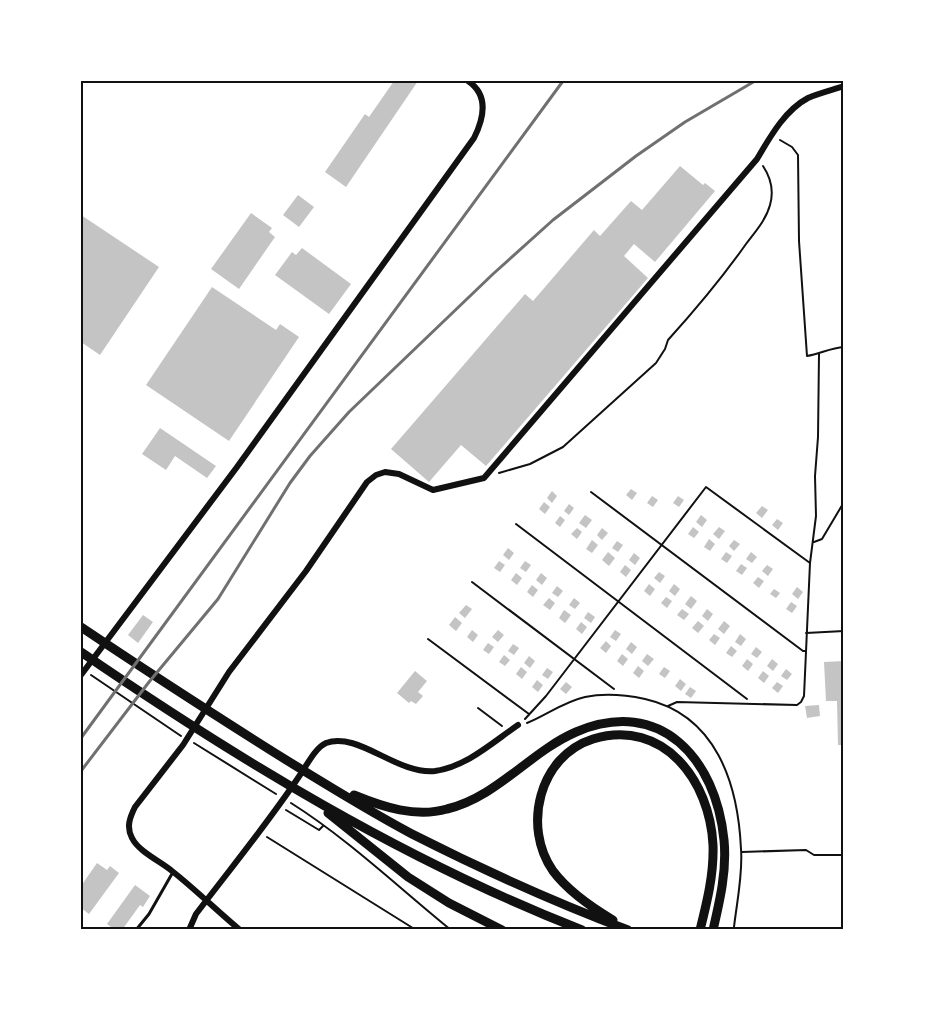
<svg xmlns="http://www.w3.org/2000/svg" width="925" height="1011" font-family="Overpass,sans-serif">
<style>
.building{fill:#c4c4c4}
.lines{fill:none;stroke-linecap:round;stroke-linejoin:round}
.path{stroke:#111;stroke-width:2}
.service{stroke:#111;stroke-width:3}
.minor{stroke:#111;stroke-width:6}
.trunk{stroke:#111;stroke-width:9}
.rail{stroke:#707070;stroke-width:3}
.neatline{fill:none;stroke:#111;stroke-width:2}
</style>
<rect width="100%" height="100%" fill="#fff"/>
<path class="building" d="M394 81H418L346 187 325 172 365 114 369 117Z
M680 166 703 185 705 183 715 191 655 262 634 244 624 256 648 278 486 466 461 445 429 482 391 449 525 294 533 301 594 230 600 236 631 201 642 210Z
M298 195 314 207 299 227 283 215Z
M251 213 272 228 269 232 275 237 239 289 211 269Z
M81 215 159 267 100 355 81 342Z
M302 248 351 284 329 314 275 275 292 252 296 255Z
M212 287 276 330 280 324 299 337 229 441 146 385Z
M160 428 216 466 207 478 175 456 166 470 142 454Z
M631 489 637 493 632 500 626 495Z
M552 491 557 496 552 503 547 498Z
M652 496 658 500 653 507 647 503Z
M678 496 684 500 679 507 673 503Z
M544 502 550 507 545 514 539 509Z
M569 504 574 508 569 515 564 511Z
M762 506 768 510 762 518 756 513Z
M585 515 592 520 586 528 579 523Z
M701 515 707 520 702 527 696 522Z
M560 516 565 520 560 527 555 523Z
M777 519 783 523 778 530 772 525Z
M693 527 699 532 694 538 688 534Z
M719 527 725 531 719 539 713 534Z
M577 528 582 532 577 539 571 534Z
M602 528 608 533 602 540 597 535Z
M709 539 715 544 710 551 704 547Z
M592 540 598 545 592 553 586 549Z
M734 540 740 544 734 551 729 546Z
M617 541 623 545 618 552 612 548Z
M508 548 514 553 509 560 503 555Z
M608 552 615 558 609 566 602 560Z
M726 552 732 556 727 563 721 559Z
M751 552 757 557 752 563 746 559Z
M634 553 640 558 635 565 629 560Z
M499 561 505 565 500 572 494 568Z
M525 561 531 565 526 572 520 568Z
M741 564 747 568 742 575 736 571Z
M625 565 631 570 626 577 620 572Z
M767 565 773 569 768 576 762 571Z
M659 572 665 576 660 583 654 578Z
M516 573 522 578 517 585 511 580Z
M541 573 547 578 542 585 536 580Z
M758 577 764 581 759 588 753 583Z
M649 584 655 589 650 596 644 591Z
M674 584 680 589 675 596 669 591Z
M532 585 538 590 533 597 527 592Z
M557 586 563 591 558 597 552 593Z
M797 587 803 592 798 599 792 594Z
M774 589 780 593 776 598 770 594Z
M691 596 697 601 691 609 685 604Z
M666 597 672 601 667 608 661 603Z
M549 598 555 603 550 610 543 605Z
M574 598 580 603 575 609 569 605Z
M791 602 797 606 792 613 786 609Z
M466 605 472 609 465 618 459 613Z
M682 609 689 614 684 620 677 615Z
M707 609 713 614 708 621 702 616Z
M564 610 571 615 565 623 559 618Z
M588 612 595 617 591 623 584 618Z
M143 615 153 622 138 643 128 635Z
M455 617 462 623 456 631 449 625Z
M698 621 704 626 698 633 692 628Z
M724 621 730 626 724 634 718 629Z
M581 622 587 627 582 634 576 629Z
M472 630 478 635 473 642 467 637Z
M498 630 504 635 498 642 492 637Z
M615 630 621 634 616 641 610 637Z
M714 634 720 638 715 645 709 640Z
M740 634 746 639 741 646 735 642Z
M606 641 611 646 606 653 600 648Z
M631 642 637 647 632 654 626 649Z
M488 643 494 647 489 654 483 650Z
M513 644 519 648 514 655 508 651Z
M731 646 737 651 732 657 726 653Z
M756 647 762 652 757 658 751 654Z
M622 654 628 659 623 666 617 661Z
M647 654 654 659 648 666 642 661Z
M504 655 510 660 505 666 499 662Z
M529 656 535 661 530 668 524 663Z
M747 659 753 664 748 671 742 666Z
M772 659 778 664 773 671 767 666Z
M844 661V745H838L837 701H826L824 662Z
M638 666 644 671 639 678 633 673Z
M521 667 527 672 522 679 516 674Z
M664 667 670 671 665 678 659 674Z
M547 668 553 672 548 679 542 675Z
M786 669 792 674 787 680 781 676Z
M415 671 427 681 418 692 423 696 416 704 411 701 409 703 397 693Z
M763 671 769 676 764 683 758 678Z
M680 679 686 684 681 691 675 686Z
M537 680 543 685 538 692 532 687Z
M566 682 572 687 566 694 560 689Z
M777 682 783 686 778 693 772 688Z
M690 687 696 691 691 698 685 694Z
M819 705 820 716 807 718 805 706Z
M97 863 107 870 110 866 119 873 89 914 81 908V886Z
M135 885 150 896 143 907 140 905 122 930H115L107 924Z"/>
<g class="lines">
<path class="path" d="M780 140 792 147 798 155 799 241 807 356C820 354 830 348 844 347
M499 473 530 464 563 447 656 363 665 349 668 340C696 309 722 278 746 244 755 232 766 220 770 205 774 191 771 178 763 166
M591 492 803 651H805
M516 524 747 699
M814 542 822 539 844 502
M472 582 614 689
M806 633 844 631
M428 639 529 714
M91 675 181 736
M668 706 677 702 797 705 801 702 804 696 810 563 816 516 815 476 818 437 819 354
M478 708 502 726
M525 719 546 696 706 487 810 563
M527 723C547 715 563 702 585 697 605 693 626 695 645 699 716 715 738 783 741 849 743 874 737 901 734 927L737 930
M194 743 276 794
M291 803C348 839 398 887 451 930
M286 810 319 830 323 826
M267 837 416 930
M742 852 806 850 814 855H844"/>
<path class="service" d="M136 930 149 914 173 872"/>
<path class="minor" d="M81 675 237 467 474 138C484 118 489 95 468 81
M189 930 196 914C231 868 268 823 300 775 307 765 315 748 326 743 358 731 397 775 435 771 466 767 493 742 518 725
M240 930C217 911 195 889 172 871 160 861 139 852 132 838 126 827 130 817 135 807L183 745 229 672 306 571 367 482 376 475 385 472 399 474 433 490 484 478 757 159C770 137 785 110 808 98 819 93 832 90 844 86"/>
<path class="trunk" d="M81 627C145 670 210 712 275 753 320 781 365 809 412 834 483 870 554 902 628 930
M81 652C239 760 403 860 582 930
M354 795C383 807 416 818 447 809 497 797 530 752 576 732 661 696 716 759 724 840 727 870 720 900 713 930
M328 813 408 877 449 903 502 930
M613 920C591 907 568 891 553 871 522 827 539 756 593 739 664 718 710 781 713 845 714 874 707 902 700 930"/>
<path class="rail" d="M81 738 563 81
M81 771 149 682 218 599 290 483 310 456 349 412 493 274 553 220 636 156 685 122 755 81"/>
</g>
<rect width="925" height="1011" fill="none" stroke="#ffffff" stroke-width="165"/>
<rect x="82" y="82" width="760" height="846" class="neatline"/>
</svg>
